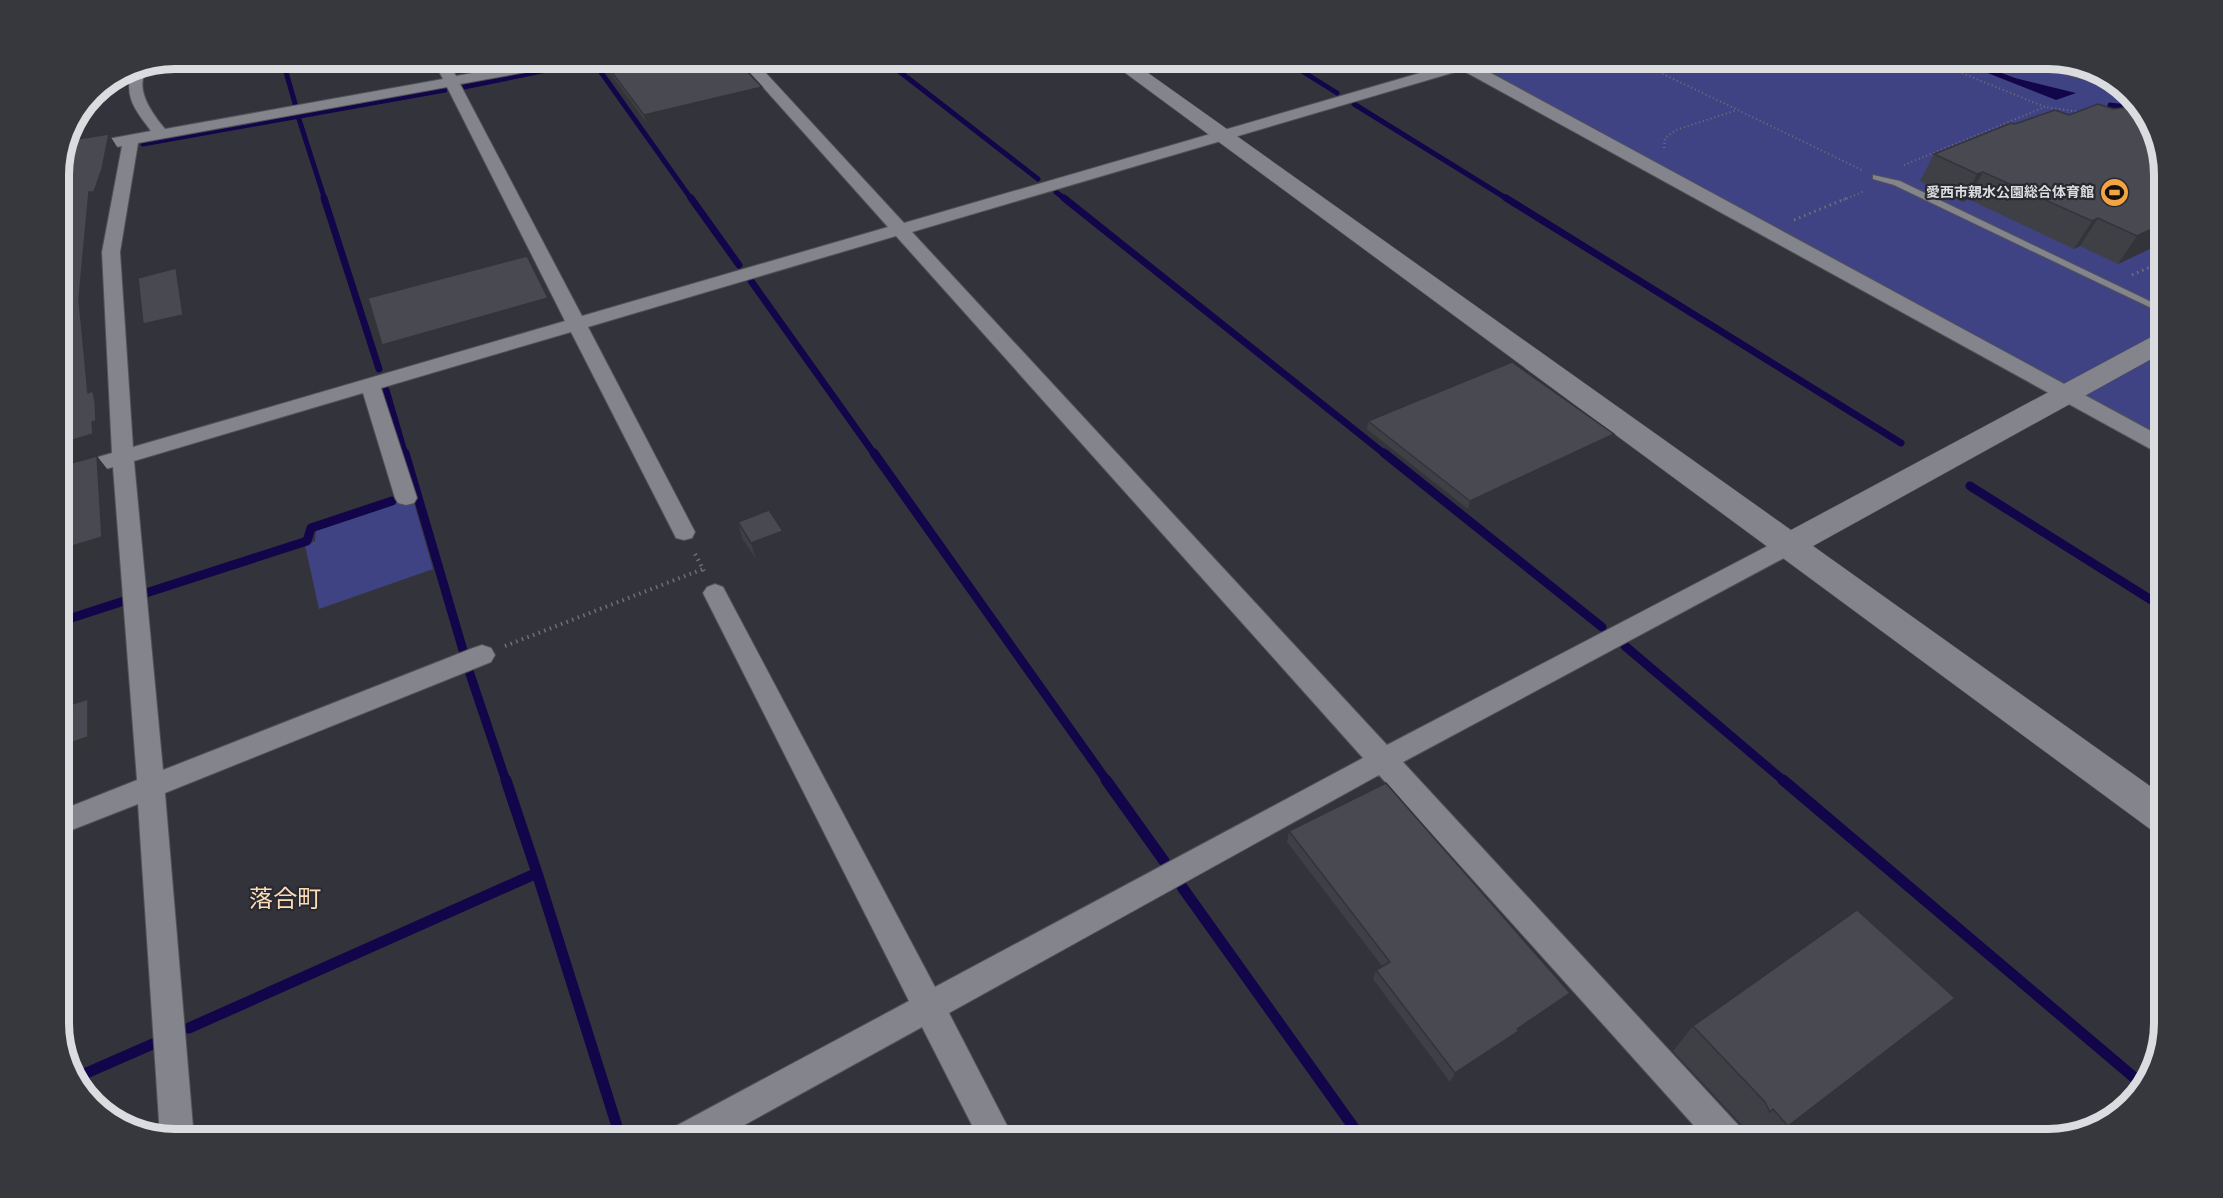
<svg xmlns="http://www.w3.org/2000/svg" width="2223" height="1198" font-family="'Noto Serif','Noto Sans JP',serif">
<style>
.green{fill:#404383}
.water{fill:#12054a}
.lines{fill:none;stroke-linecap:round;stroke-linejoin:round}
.stream-far3{stroke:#12054a;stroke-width:5}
.stream-far2{stroke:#12054a;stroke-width:7}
.stream-far1{stroke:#12054a;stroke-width:9}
.stream{stroke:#12054a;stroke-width:11}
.lane-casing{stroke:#515257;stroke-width:2}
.street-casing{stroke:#515257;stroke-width:2}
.secondary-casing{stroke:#515257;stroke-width:1}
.path-far2{stroke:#6f7076;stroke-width:2;stroke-dasharray:1 3;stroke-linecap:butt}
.path-far1{stroke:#6f7076;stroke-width:3;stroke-dasharray:1.5 4;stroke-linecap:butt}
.path{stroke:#6f7076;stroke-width:4;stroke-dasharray:1.5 4.5;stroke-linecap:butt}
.lane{fill:#83848c;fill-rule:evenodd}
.street{fill:#83848c;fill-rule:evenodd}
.secondary{fill:#83848c;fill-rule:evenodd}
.wall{fill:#3f4046}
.shaded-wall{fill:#333439}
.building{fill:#494a51;stroke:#333439;stroke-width:1.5}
.labels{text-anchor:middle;stroke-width:4.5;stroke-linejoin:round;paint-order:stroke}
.far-poi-label{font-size:14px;font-weight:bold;fill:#dbdce0;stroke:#292a30;text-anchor:end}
.near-quarter-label{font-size:24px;fill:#fddbb7;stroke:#292a30}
.rim{fill:none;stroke:#dbdce0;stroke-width:8}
</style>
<rect width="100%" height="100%" fill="#33343b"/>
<path class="green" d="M1512 58H2010L2118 87 2145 111 2164 168V443L1480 68Z
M412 496 433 569 319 609 305 545 315 541 316 529Z"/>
<path class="water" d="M1952 59H1964L2015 78 2076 93 2056 100Z"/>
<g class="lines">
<path class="stream-far3" d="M282 58 296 107
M882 58 1038 179
M1281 58 1337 93
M593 61 692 200
M464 87 606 58
M1354 104 1509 200
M2110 105 2144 109
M298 116 325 200
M143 144 445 90
M1056 192 1066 200"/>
<path class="stream-far2" d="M324 198 379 369
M691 198 739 265
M1064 198 1386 455
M1506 198 1901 443
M751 281 875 455
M386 390 405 455"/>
<path class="stream-far1" d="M405 453 470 674 506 781
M874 453 1107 781
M1384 453 1602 627
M1970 486 2164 608
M146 593 307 541 311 528 392 501
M59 622 124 601
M1625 646 1784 781"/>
<path class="stream" d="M506 780 537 873
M1106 780 1164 861
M1783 780 2143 1085
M1182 887 1362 1139
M189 1028 537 873 621 1139
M75 1078 155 1043"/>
<defs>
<path id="lane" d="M1873 175 1900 181 2164 308V314L1894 185 1873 179Z"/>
<path id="street" d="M432 58H446L456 76 556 58H589L582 62 460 84 582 316 888 227 737 58H752L904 223 1451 64 1449 58H1493L1476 65 2164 438V454L2156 452 1462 70 912 232 1387 745 1781 539 1789 537 1797 539 1801 545 1797 551 1403 762 1740 1127 1745 1139H1706L1379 775 949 1013 1014 1139H979L922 1027 719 1139H669L674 1127 909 1001 703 593 707 587 715 584 723 587 935 987 1363 758 896 236 588 327 695 532 692 538 684 540 676 538 673 532 571 332 381 388 417 498 414 503 406 505 398 503 395 498 363 393 134 461 163 770 473 648 482 645 491 648 495 655 491 662 165 793 194 1139 175 1140 160 1136 138 804 59 835V811L137 780 113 467 71 479 63 477 60 472 63 467 112 453 102 252 122 146 62 157 64 147 151 131C134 109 122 94 134 67L149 65C147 70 144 74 143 79 139 96 155 117 165 129L443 79ZM447 87 565 321 133 447 120 252 138 143Z
M2012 58C2042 58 2094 66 2116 85H2107L2014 61Z"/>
<path id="secondary" d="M1105 58H1127L1791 530 2155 335 2164 333V352L1813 546 2164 796V833L2150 829Z"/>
</defs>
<use href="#lane" class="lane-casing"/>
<use href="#street" class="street-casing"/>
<use href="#secondary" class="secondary-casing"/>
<path class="path-far2" d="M1630 58 1862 170
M1925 58 2045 107 2082 112
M1513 67 1543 58
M1664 148 1665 138 1676 130 1737 110
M1904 165 2045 107
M1843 200 1865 191"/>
<path class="path-far1" d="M1794 220 1847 198
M2132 275 2164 261"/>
<path class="path" d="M695 554 704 571
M505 646 703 569"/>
<use href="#lane" class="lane"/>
<use href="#street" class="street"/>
<use href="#secondary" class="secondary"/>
</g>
<path class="wall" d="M605 63 748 72 762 87 763 94 646 122 607 69Z
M2069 115 2164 168V250L2156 246 2118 264 2080 246 2074 249 1968 199 1962 202 1920 181 1934 154 2015 124Z
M1368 421 1614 434 1611 442 1468 509 1367 429Z
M738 522 783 531 787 547 756 559 742 538Z
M1289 831 1570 993 1564 1002 1517 1035 1514 1040 1450 1082 1373 979 1376 970 1382 966 1287 842Z
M1955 998 1926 1023 1775 1139H1756L1749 1132 1746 1135 1742 1125 1673 1051 1693 1026Z"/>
<path class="shaded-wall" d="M762 87 763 94 646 122 644 115Z
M109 134 119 150 112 186 105 208 100 209 91 316 100 401 106 409 109 438 105 439 107 451 74 461 60 444 88 393 79 299 89 192Z
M1983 172 1968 199 1962 202 1977 174Z
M2098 218 2080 246 2074 249 2092 221Z
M2164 223V234L2156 246 2118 264 2137 236Z
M176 268 183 280 191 327 151 336 143 324Z
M548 298 551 306 387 352 382 345Z
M1614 434 1611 442 1468 509 1470 501Z
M97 456 108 470 113 551 59 568V550Z
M783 531 787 547 756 559 751 543Z
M66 691 81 706H66Z
M88 699 102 713V751L59 766V747Z
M1570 993 1564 1002 1517 1035 1514 1040 1450 1082 1455 1073Z
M1955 998 1926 1023 1775 1139H1773L1788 1126Z"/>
<path class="building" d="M623 58H740L747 67 744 68 762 87 644 115 605 63Z
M2098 104 2113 109 2129 107 2146 112 2164 168V223L2137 236 2098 218 2092 221 1983 172 1977 174 1934 154 2011 123 2015 124 2055 110 2069 115Z
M109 134 102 169 94 192H89L79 299 88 393 93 391 95 401 96 421 92 422 93 434 60 444 59 431V169L72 140Z
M527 256 548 298 382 345 368 298Z
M176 268 183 315 143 324 138 278Z
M1512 362 1614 434 1470 501 1368 421Z
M97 456 102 537 59 550V471L64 470V465Z
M769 510 783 531 751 543 738 522Z
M66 691V706L88 699V737L59 747V694Z
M1386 783 1570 993 1517 1029 1519 1031 1455 1073 1376 970 1390 962 1289 831Z
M1857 910 1955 998 1788 1126 1773 1109 1770 1112 1765 1102 1693 1026Z"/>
<defs>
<symbol id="stadium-disc" viewBox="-11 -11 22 22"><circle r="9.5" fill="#f3a442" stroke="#292a30"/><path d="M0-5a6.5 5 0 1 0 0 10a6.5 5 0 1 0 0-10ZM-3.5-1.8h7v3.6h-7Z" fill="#111"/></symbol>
</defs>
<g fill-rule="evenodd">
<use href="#stadium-disc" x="2098" y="176" width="33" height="33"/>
</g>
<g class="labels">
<g class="far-poi-label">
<text x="2094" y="197">愛西市親水公園総合体育館</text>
</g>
<g class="near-quarter-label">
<text x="285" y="907">落合町</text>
</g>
</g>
<path d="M0 0H2223V1198H0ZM175 69H2048A106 106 0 0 1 2154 175V1023A106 106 0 0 1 2048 1129H175A106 106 0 0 1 69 1023V175A106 106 0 0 1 175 69Z" fill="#37383e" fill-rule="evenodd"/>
<path class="rim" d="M175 69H2048A106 106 0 0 1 2154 175V1023A106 106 0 0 1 2048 1129H175A106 106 0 0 1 69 1023V175A106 106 0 0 1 175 69Z"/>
</svg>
